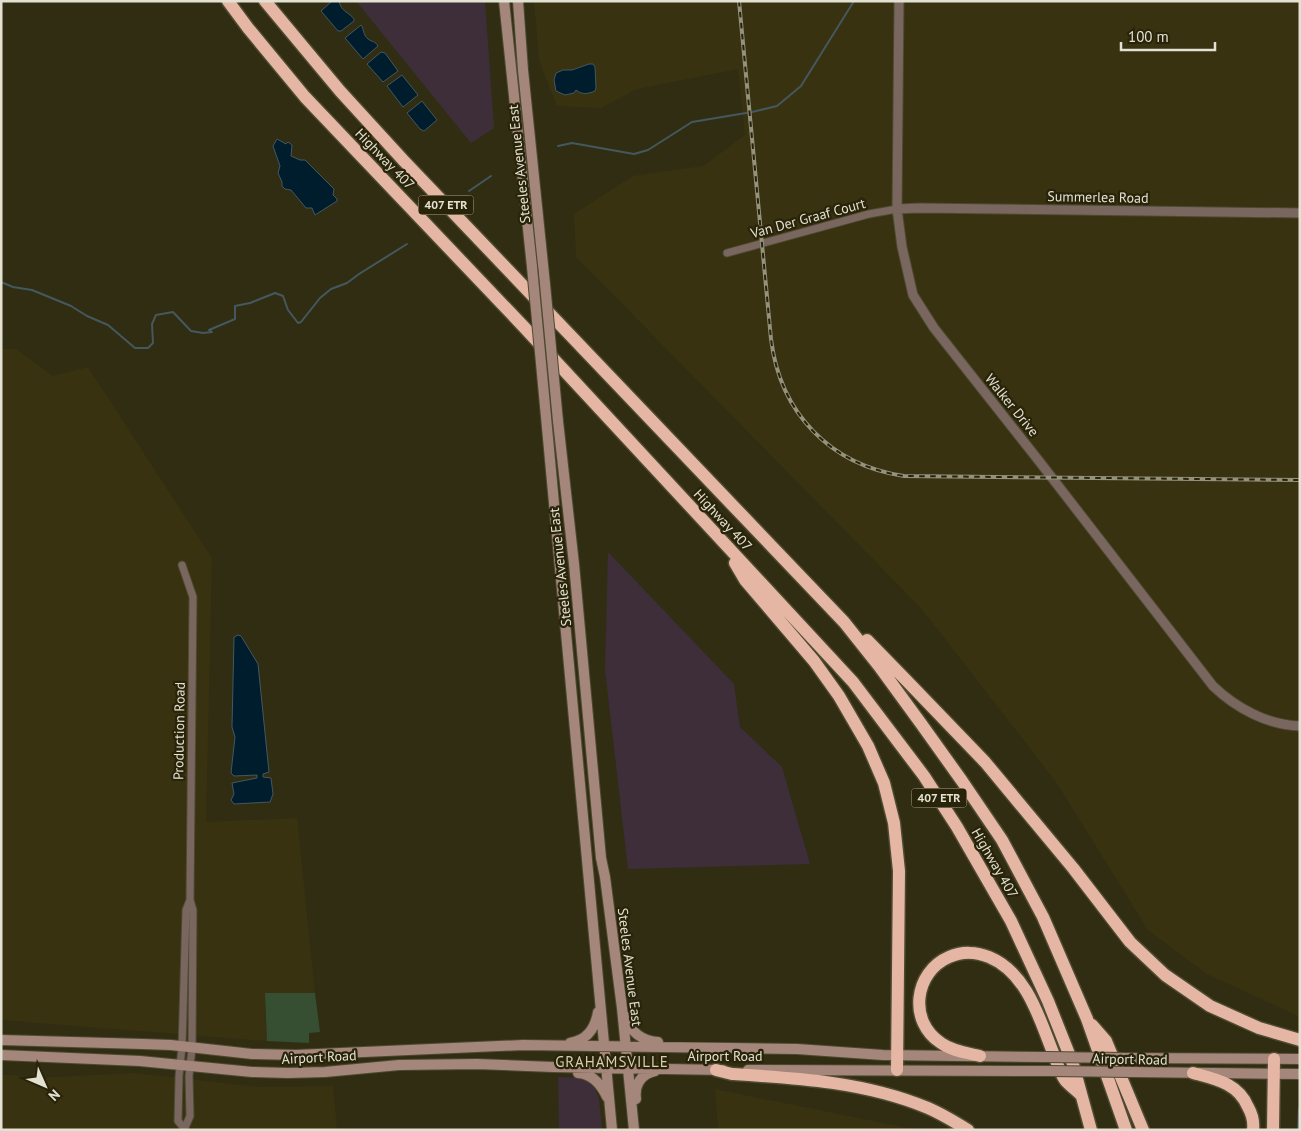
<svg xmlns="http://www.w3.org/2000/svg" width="1301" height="1131" font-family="'PT Sans',sans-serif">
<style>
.commercial{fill:#3e2e3a}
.built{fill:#383210}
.green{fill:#364f33}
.water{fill:#001d2d;stroke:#44585e}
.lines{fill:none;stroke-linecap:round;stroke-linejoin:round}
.stream{stroke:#44585e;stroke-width:2}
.minor-casing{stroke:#4d4a31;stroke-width:9}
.tertiary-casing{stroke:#4d4a31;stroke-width:11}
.secondary-casing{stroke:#4d4a31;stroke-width:12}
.motorway-casing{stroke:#4d4a31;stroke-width:15}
.minor{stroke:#79665f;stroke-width:7}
.tertiary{stroke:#79665f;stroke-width:9}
.secondary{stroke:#a4867a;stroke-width:10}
.motorway{stroke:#e4b6a3;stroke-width:12}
.rail-casing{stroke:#94917c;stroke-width:4}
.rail{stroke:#282309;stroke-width:2;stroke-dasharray:5.5;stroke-linecap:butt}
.secondary-bridge-casing{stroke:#4d4a31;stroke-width:12;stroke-linecap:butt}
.secondary-bridge{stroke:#a4867a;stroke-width:10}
.labels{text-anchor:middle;stroke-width:4.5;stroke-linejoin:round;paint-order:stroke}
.shield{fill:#282309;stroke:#aba895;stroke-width:1}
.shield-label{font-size:12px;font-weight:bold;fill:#e3e1d1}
.street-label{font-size:14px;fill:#e3e1d1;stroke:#282309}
.neighbourhood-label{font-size:15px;letter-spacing:1px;fill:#d5d0b1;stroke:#282309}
</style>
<rect width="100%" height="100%" fill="#312d13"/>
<path class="commercial" d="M356 1H485L494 128 471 143Z
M608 552 734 684 740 727 782 767 810 864 628 869 605 670Z
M558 1077 577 1078 589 1082 594 1086 599 1099 602 1130H559Z"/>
<path class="built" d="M534 1H1300V1018L1296 1015 1207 974 1148 930 1056 782 921 608 576 257 574 214 633 176 703 166 745 135 738 69 637 89 601 108 557 106 539 60Z
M1 349H16L53 376 88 367 212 558 206 822 297 818 315 993H265L267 1041 1 1020Z
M135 1073 258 1087 333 1086 337 1130H1V1075H13L37 1078Z
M715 1089 908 1128 910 1130H718Z"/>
<path class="green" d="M265 993H315L320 1032 309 1033V1043L267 1041Z"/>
<path class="water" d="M332 1H339C341 12 349 12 354 19V21L341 31H338L321 11Z
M361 25C364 29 363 35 368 39 372 42 375 41 378 46L363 59 345 38Z
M381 52 385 53 398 71 383 82 367 64Z
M589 64H593L595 67 596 88 595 91C588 94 582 95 576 90L574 93 565 95 556 91 554 80 556 73 563 70H572Z
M402 75 418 95 403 107 387 86Z
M422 101 437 120 424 131 420 129 407 113Z
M277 139 286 144 288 142 292 145 291 156 300 160H305L334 189 333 195 337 199V201L315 215 312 208H306L291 190 285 189 282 186V182L278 173 280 166 273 146Z
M238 635 241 636 258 664 269 772 263 774V777L271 778 273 794 270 802 234 804 231 800 234 794 232 783 257 778V775L234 776 231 773 235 737 232 727 234 637Z"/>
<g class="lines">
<path class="stream" d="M558 146 572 143 634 154 648 150 692 122 752 112 777 106 801 86 854 1
M469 191 491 176
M1 282 13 287 32 290 71 306 87 316 108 325 135 348H148L153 343 152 324 156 315 173 312 191 331 203 333 212 332 209 330 235 319V306L250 303 275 293 283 296 288 310 298 323 301 322 320 298 331 289 347 283 359 274 407 244
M1298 1130 1299 1108"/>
<defs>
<path id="minor" d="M727 253 869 214 897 209
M182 565 193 597 190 900 193 910 192 1048 189 1076 190 1116 184 1130
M184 1128 178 1121 179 1076 182 1047 186 910 190 900"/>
<path id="tertiary" d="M899 1 897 209 902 247 913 295 934 328 1039 461 1213 686C1236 708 1267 725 1300 726
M897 209 919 208 1300 213"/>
<path id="secondary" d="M504 1 532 267
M518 1 523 70 545 284
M545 406C567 647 589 888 612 1130
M558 421 574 564 601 858 605 877 622 1008 634 1130
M625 1016C630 1031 641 1041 658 1042
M1 1040 143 1044 171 1045 252 1054 296 1055 523 1045 797 1049 883 1055 1044 1057
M570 1043C587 1040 595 1029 598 1012
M1 1055 140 1061 252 1072 288 1073 325 1072 399 1065 477 1064 553 1067 723 1070
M1127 1058 1300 1059
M748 1070 1049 1071
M1132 1072 1300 1074
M578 1073C592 1074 601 1084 607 1097
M636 1099C634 1085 641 1074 655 1071"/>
<path id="motorway" d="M228 1 248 28 305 97 523 326 853 682 924 776 957 827 1011 921 1048 1001 1073 1064 1091 1130
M265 1 340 91 404 161 844 622 879 666 922 725 962 781 1002 840 1043 917 1087 1019 1126 1130
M735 563 745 580 814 661 839 696 868 746 884 783 894 823 899 871 897 1070
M867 640 907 681 985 762 1073 868 1130 942 1165 975 1210 1006 1259 1028 1300 1040
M1092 1025 1106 1041 1143 1130
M980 1056C967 1053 952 1051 941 1043 908 1022 914 972 949 957 962 951 977 952 989 957 1028 973 1040 1021 1054 1055 1057 1063 1060 1073 1065 1080 1069 1085 1076 1090 1081 1095
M716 1070 732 1074C798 1078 866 1082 928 1108 942 1114 955 1122 968 1130
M1193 1073C1215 1079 1238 1083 1248 1107 1252 1114 1254 1122 1253 1130
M1273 1130 1274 1059"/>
</defs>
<use href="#minor" class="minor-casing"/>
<use href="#tertiary" class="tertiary-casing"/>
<use href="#secondary" class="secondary-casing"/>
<use href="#motorway" class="motorway-casing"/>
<use href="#minor" class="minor"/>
<use href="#tertiary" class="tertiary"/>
<use href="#secondary" class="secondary"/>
<use href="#motorway" class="motorway"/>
<defs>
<path id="rail" d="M739 1 771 339C780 413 830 465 904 476L1300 480"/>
</defs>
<use href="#rail" class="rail-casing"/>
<use href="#rail" class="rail"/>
<defs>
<path id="secondary-bridge" d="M532 267 545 406
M545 284 558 421
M1044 1057 1127 1058
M1049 1071 1132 1072"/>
</defs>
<use href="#secondary-bridge" class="secondary-bridge-casing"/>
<use href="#secondary-bridge" class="secondary-bridge"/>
</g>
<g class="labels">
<g class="shield">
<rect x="418.5" y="195.5" width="55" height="19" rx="4"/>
<rect x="911.5" y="788.5" width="55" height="19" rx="4"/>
</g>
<g class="shield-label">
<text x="446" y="209">407 ETR</text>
<text x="939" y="802">407 ETR</text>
</g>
<g class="street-label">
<text transform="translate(385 159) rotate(46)" y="5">Highway 407</text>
<text transform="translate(519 164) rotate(-96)" y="5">Steeles Avenue East</text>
<text transform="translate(1098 197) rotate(1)" y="5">Summerlea Road</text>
<text transform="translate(808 218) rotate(-15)" y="5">Van Der Graaf Court</text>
<text transform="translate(1012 405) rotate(51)" y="5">Walker Drive</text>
<text transform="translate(723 520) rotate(47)" y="5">Highway 407</text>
<text transform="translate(560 567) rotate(-96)" y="5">Steeles Avenue East</text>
<text transform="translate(179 731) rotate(-89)" y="5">Production Road</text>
<text transform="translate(995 863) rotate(60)" y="5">Highway 407</text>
<text transform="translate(630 967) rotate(83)" y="5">Steeles Avenue East</text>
<text x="725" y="1061">Airport Road</text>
<text transform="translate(319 1057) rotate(-3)" y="5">Airport Road</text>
<text transform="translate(1130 1059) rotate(1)" y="5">Airport Road</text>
</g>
<g class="neighbourhood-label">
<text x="612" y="1067">GRAHAMSVILLE</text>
</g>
</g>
<rect width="1301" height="1131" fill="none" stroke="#e3e1d1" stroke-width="5"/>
<g transform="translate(45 1086) rotate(135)" stroke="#282309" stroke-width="4" paint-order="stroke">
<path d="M0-4L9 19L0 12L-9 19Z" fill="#e3e1d1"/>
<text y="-8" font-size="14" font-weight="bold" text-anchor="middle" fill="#e3e1d1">N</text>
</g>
<path d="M1121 42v8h94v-8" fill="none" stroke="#e3e1d1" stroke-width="2.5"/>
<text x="1128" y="42" font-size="15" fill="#e3e1d1" stroke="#282309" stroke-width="4" paint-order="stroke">100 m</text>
</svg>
